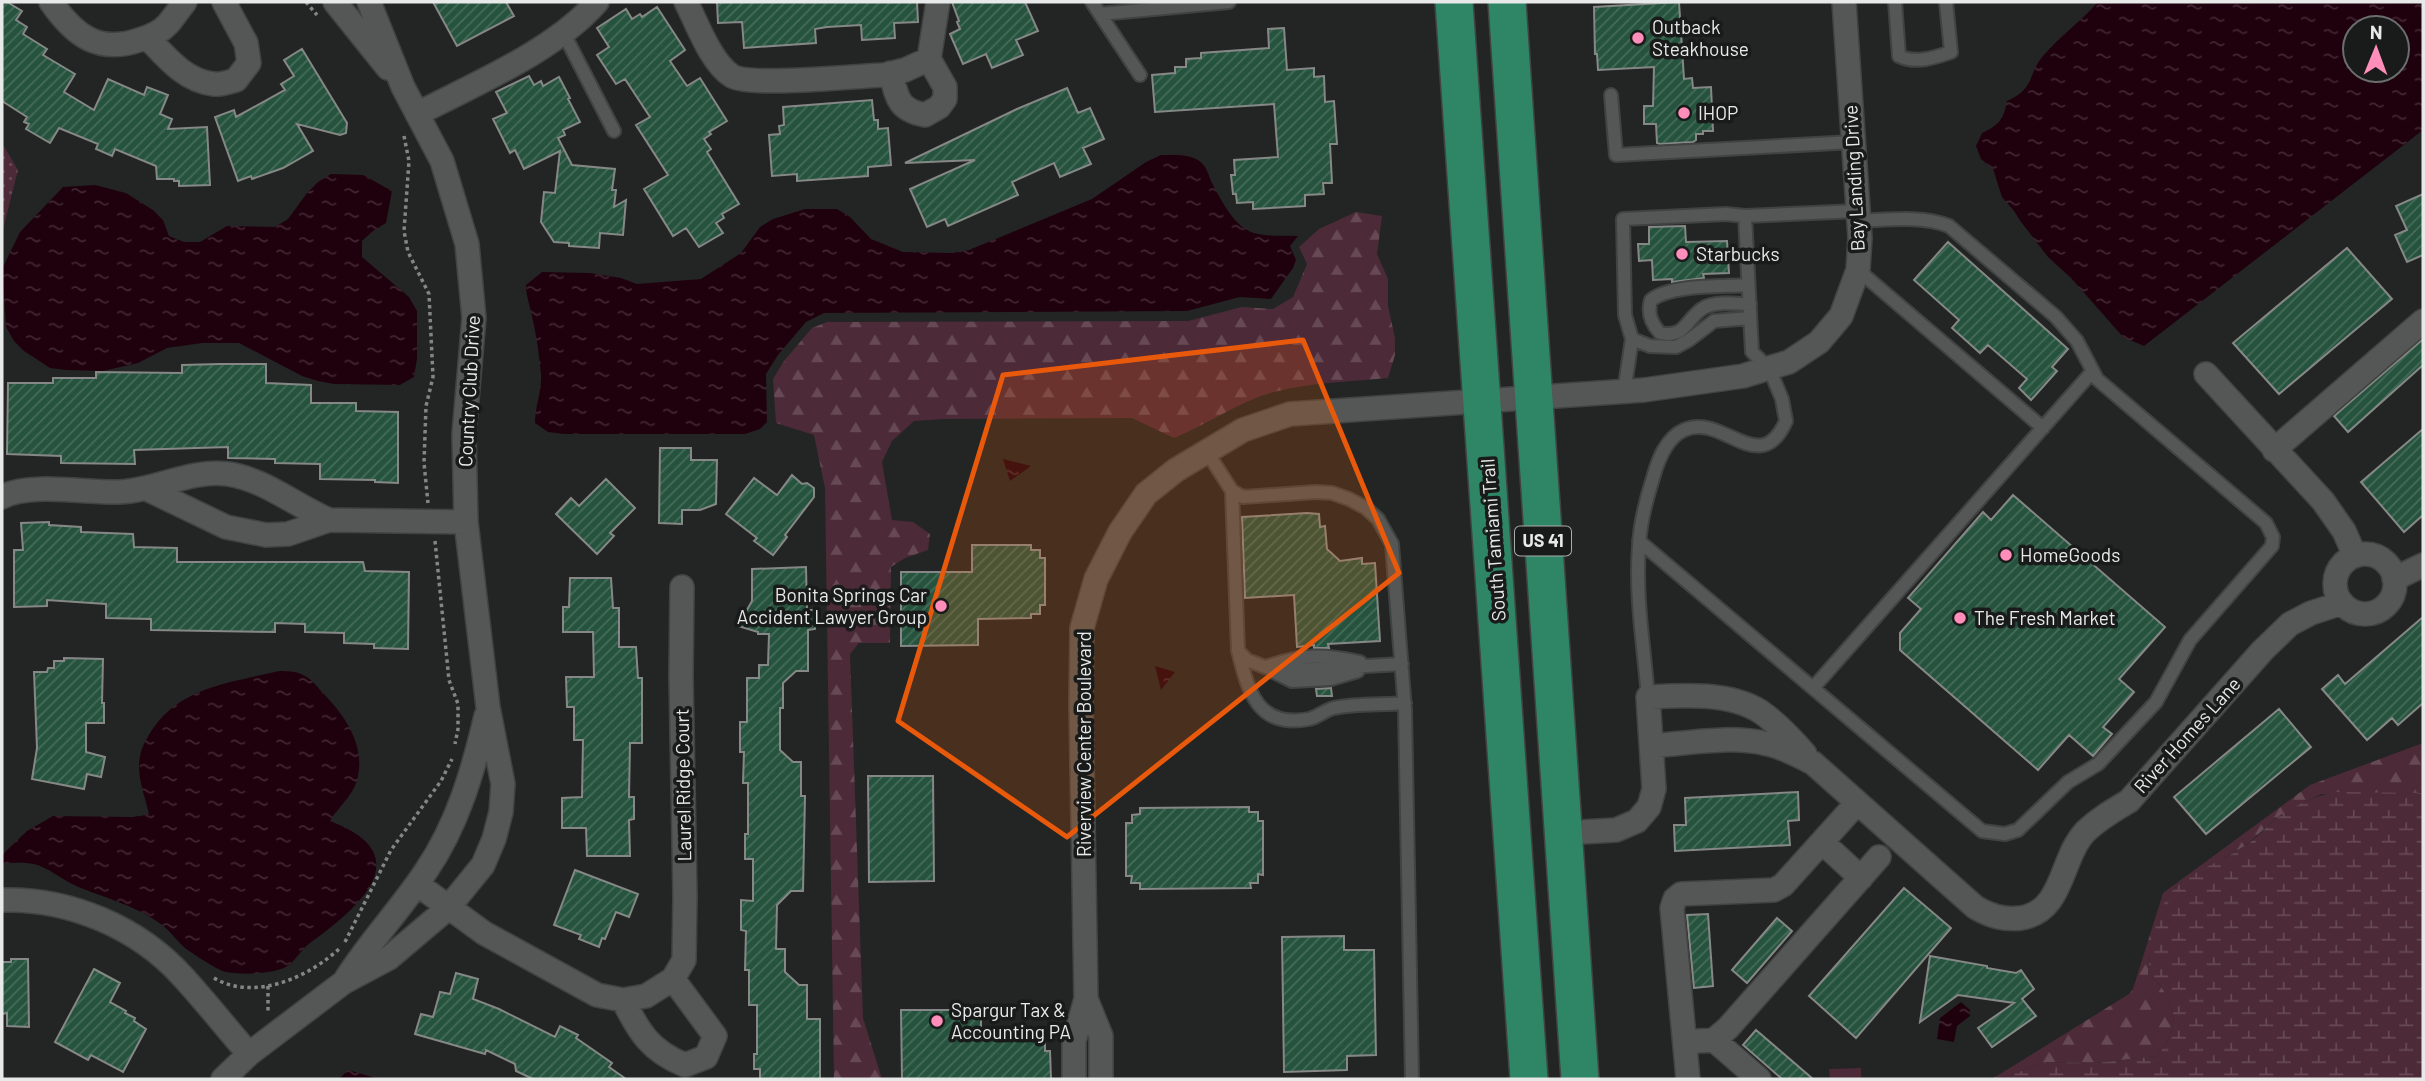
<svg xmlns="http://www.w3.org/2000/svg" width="2425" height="1081" font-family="Barlow,sans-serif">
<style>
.grass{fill:url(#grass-dots)}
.forest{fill:url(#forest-firs)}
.wetland{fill:url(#wetland-marsh)}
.pitch{fill:#4c2a37}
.water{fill:url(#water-ripples);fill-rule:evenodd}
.building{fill:url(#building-hatch);stroke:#858886;stroke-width:2}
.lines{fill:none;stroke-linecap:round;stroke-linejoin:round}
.lane-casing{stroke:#404342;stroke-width:16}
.street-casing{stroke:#404342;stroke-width:26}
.primary-casing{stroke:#404342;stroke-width:40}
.path{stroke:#838684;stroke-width:3.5;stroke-dasharray:3.5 3.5;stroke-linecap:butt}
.lane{stroke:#545755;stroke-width:12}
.street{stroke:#545755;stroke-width:23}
.primary{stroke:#2e8666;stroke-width:37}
.marked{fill:#e8590c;fill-opacity:0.2;stroke:#e8590c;stroke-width:5;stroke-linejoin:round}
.poi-dot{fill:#ff8eba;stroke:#191b1a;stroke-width:2.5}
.labels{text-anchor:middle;stroke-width:7;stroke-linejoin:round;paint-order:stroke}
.shield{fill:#191b1a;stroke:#aaacab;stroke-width:2}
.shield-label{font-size:18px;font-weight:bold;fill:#e8eae9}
.poi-label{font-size:19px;fill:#e8eae9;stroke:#191b1a;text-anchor:start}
.street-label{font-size:19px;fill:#e8eae9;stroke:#191b1a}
</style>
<defs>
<pattern id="grass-dots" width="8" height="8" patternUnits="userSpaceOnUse" patternTransform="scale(1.75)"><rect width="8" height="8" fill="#4c2a37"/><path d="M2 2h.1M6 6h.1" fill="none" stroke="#664954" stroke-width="1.8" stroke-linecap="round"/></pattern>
<pattern id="forest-firs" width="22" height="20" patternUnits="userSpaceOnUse" patternTransform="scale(1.75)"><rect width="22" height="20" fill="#4c2a37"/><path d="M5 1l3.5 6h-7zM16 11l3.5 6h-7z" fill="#664954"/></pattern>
<pattern id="wetland-marsh" width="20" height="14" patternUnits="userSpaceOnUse" patternTransform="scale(1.75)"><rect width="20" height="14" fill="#4c2a37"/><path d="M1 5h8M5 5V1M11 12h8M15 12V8" fill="none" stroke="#664954"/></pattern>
<pattern id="water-ripples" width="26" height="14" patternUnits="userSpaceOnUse" patternTransform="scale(1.75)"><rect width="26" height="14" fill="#1f010e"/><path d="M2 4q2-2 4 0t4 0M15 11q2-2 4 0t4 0" fill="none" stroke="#402631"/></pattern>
<pattern id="building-hatch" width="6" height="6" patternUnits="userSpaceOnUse" patternTransform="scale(1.75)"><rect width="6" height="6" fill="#26533e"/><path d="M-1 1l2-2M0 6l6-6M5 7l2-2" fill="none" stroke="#466c5a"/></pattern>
</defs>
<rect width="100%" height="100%" fill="#222523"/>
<path class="grass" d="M2 143 18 170 2 233Z"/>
<path class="forest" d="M1356 212 1382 216 1377 254 1388 279V306L1395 338V355L1388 378C1350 382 1311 382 1274 392 1238 402 1208 424 1174 438L1132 418 943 419 914 421 892 441 882 462 892 520 913 522 930 534 928 550 905 558 891 567 890 643H859L850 654 863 1018 882 1079H834L825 488 814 435 776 423 773 379 784 361 812 328 827 322 1188 321 1242 307 1273 309 1293 297 1307 264 1299 247 1319 229Z
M2423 743V793L2321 794 2279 816 2245 846 2189 878 2176 887 2166 899 2161 912 2149 959 2148 974C2177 998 2183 1026 2157 1056L2096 1063 2047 1062 1999 1079H1992L2129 994 2133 989 2163 893 2310 785Z"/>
<path class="wetland" d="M2336 792 2423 793V1079H1999L2047 1062 2096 1063 2157 1056C2183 1026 2177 998 2148 974 2149 954 2156 913 2168 896 2187 872 2220 863 2245 846 2257 838 2266 827 2277 818 2291 807 2319 794 2336 792Z"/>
<path class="pitch" d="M1861 1068V1079H1830L1829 1069Z"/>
<path class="water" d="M2098 2H2423V130L2144 346 2123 337 2071 278 2048 257 2021 222 2014 211 2002 197 1993 169 1981 159 1976 146 1982 133C1998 126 2004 119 2007 101 2036 88 2027 75 2043 56 2060 36 2081 21 2098 2ZM2397 28V70H2355V28Z
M1161 155C1172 155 1184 154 1194 158 1207 164 1207 172 1212 183 1221 200 1235 228 1254 233 1268 237 1284 235 1298 236L1290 246 1296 260 1293 268 1271 299 1240 297 1187 311 824 313 806 322 778 355 766 374 767 422 760 429 745 434H564L548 432 535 423C535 406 542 391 541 374 539 354 536 332 531 312 529 302 526 295 526 285L542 272 590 273 621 278 637 284 701 279 741 253 760 227 773 219 805 209H837L850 217 871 239 903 252 953 253 969 250 1092 199 1146 162Z
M331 174 363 175 392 191 386 223 373 231 362 241V257L409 297 417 311V359L414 377 400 385 334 384 318 381 302 376 239 343H202L167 348 138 363 103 371 66 370 50 368 24 351 14 341 6 327 2 269 20 232 63 187 95 185 126 193 153 210 163 220 169 236 184 242H200L227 226 275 227 288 219 307 193 318 182Z
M1003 459 1031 466 1010 481Z
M1155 666 1175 672 1161 690Z
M279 671C289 671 296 671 305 676 311 679 316 685 321 691 343 713 365 743 358 776 355 794 339 806 330 821 420 855 360 907 310 943 301 949 294 964 284 968 269 974 243 975 226 972 217 970 193 954 185 948 177 941 171 932 162 925 137 906 105 898 76 886 61 879 49 868 34 864 24 862 12 863 2 863V857L5 852 27 831 53 816 133 817 149 814C145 796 136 775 140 756 142 745 149 735 154 727 183 686 234 682 279 671Z
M1961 1002 1970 1010V1016L1957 1026 1954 1042 1937 1039 1940 1018Z
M348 1070 379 1079H339Z"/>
<path class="building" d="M2 2H7L22 11 16 20 27 27 23 34 47 49 43 55 75 74 64 92 94 110 108 79 144 95 147 87 168 95 160 114 172 119 168 129 207 127 210 185 179 186V181H174V179H157L156 166 115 149 112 156 96 149 98 144 59 128 50 143 26 129 29 124 24 122 27 117 2 101Z
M433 2H506L514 16 457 46Z
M717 2H917L918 22 894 23 895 38 862 40 861 25 827 27 815 29 816 43 744 48 742 22 718 23Z
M952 2H1025L1038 31 1016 40 1023 55 992 68 986 54 963 64 950 34 960 29 957 22 959 21Z
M1679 2 1684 79 1692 78 1693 88 1711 87 1713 131H1703V134H1696V140L1693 142 1660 144 1657 143 1656 124H1644V106H1653L1654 67 1598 70 1597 54H1595L1594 7Z
M657 7 685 50 670 61 687 86 700 78 727 121 709 132 711 134 704 139 711 149 707 152 739 204 722 214 724 218 716 223 723 233 699 247 686 228 673 236 644 189 668 175 636 125 650 117 625 79 616 84 597 55 609 47 597 28 626 9 632 19 640 14 642 17Z
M1284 28 1287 70 1314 68V77L1324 76 1325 102 1334 101 1337 144H1330L1332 183H1323L1324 194 1305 195V206L1253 209V202L1237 203 1236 194H1233L1231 175H1235L1234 160 1278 157 1274 104 1155 112 1152 75 1175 73V67H1186V59L1201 58V53L1269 48 1268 29Z
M302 49 347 123 346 133 340 135 297 124 313 151 283 168 252 179 251 176 238 181 215 117 234 110 236 117 285 90 281 84 294 76 284 60Z
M529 76 534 85 541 81 543 86 559 77 570 98 568 99 580 122 563 130 565 135 558 138 572 165 615 169 612 190H616L614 207 626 200 623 235 600 233 599 248 569 246V243L554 242 541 222 544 192 555 193 560 151 524 169 515 150 510 153 493 119 507 113 496 92Z
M1067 88 1078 113 1090 108 1104 139 1083 148 1091 164 1060 177 1054 163 1012 182 1018 195 948 226 945 219 927 227 910 189 975 160 905 163 1017 109Z
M872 100 874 120H878V129L888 128 891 165 868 167V176L797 181V174L772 176 769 135 780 134 779 126 784 125 783 107Z
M2423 194V255L2407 262 2395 235 2407 230 2396 206Z
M1685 226 1686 242 1727 241 1729 273 1703 274 1704 278 1672 282V279L1653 280 1652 260 1639 261 1638 244H1649V227Z
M1948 242 2068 349 2052 367 2057 371 2031 400 2019 388 2027 379 1988 345 1980 353 1952 328 1959 320 1914 280Z
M2347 248 2392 299 2279 394 2233 343Z
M2423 339V365L2348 432 2334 416Z
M220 364H266V383L311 385V403H356V411L398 412V483L375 482V480L320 479V464L275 463V459L228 458V447L134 450 135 464 61 463V456L7 454 8 383H53V378H96V372L182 373V365Z
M2423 429V515L2404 532 2361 482Z
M660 448H691V460H717L716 504 700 510H682V524L659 523Z
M792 475 802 484 807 483 814 488V497L785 535 787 537 773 555 754 541 757 538 726 514 754 478 777 495Z
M606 479 635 508 610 533 614 536 597 554 556 514 571 498 579 506Z
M2013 495 2165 627 2119 679 2134 692 2103 727 2112 734 2093 756 2069 735 2038 770 1900 650V633L1921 609 1908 598 1983 512 1991 520Z
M1307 513 1319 514 1320 527 1325 526 1327 549 1340 561 1362 558V564L1375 563 1380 641 1328 644 1329 648H1314V645L1297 647 1294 595 1245 598 1242 517Z
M49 522V525L81 527V532L133 534 134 547 177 548V562H363L365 571 409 572 408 649 374 648V644L344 643V633L305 632V624L275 623V632L151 630V619L106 618V604L47 600V606L14 607V550H23L21 523Z
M972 545H1031V550H1040V558H1045V605H1040V614H1031V618L978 619V645L901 646V572H972Z
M806 567 807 610H815V629L808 630V671H796L783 683V708H780V750L793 762H801V796H805L803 891H791L777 905 776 949H785V972L799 985H807V1019H820V1079H760V1069H754V1054H757V1005H749V970H745L746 931 741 930V900L753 901V859H745V834H748V783H743L744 752H740V722H747V678H759V665H768L769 634H758V632L738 626 752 601V569Z
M570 578H611L613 608H619V647H636L638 678H642V743H630L629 797H634V819L629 820 630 856H587L586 828H562V798L582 797 583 740H574V707H567L566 677H594L593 632H563V607H569Z
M2423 617V703L2398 725 2392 718 2367 740 2322 689 2338 675 2345 684Z
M64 658 103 659 102 703H104V723H86V752L105 757 101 777 87 774 84 789 32 779 37 748 34 672H47L48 668H54V661H64Z
M1331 688 1332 696H1317L1316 689Z
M2279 709 2311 747 2206 834 2174 797Z
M868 776H933L934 881 869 882Z
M1798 792 1799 820 1788 821 1790 845 1675 851 1674 825H1686L1685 798Z
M1249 807V812H1258V821H1263V875L1258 874V883H1250L1251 888 1140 889V883H1131L1132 876H1126V823H1132V815L1140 814V808Z
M575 870 638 894 629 917 616 912 605 939 602 938 599 947 579 939 581 935 554 925Z
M1904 888 1951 928 1856 1038 1809 996Z
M1708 914 1713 986 1694 988 1687 915Z
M1777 918 1792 931 1747 983 1732 970Z
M1344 936V950H1374L1376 1055 1347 1056V1070L1284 1072 1282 937Z
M1930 956 1987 966V968L2016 973 2021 970 2034 989 2022 999 2036 1016 1992 1047 1978 1028 2014 1003 1958 995 1920 1022Z
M11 959H28L29 1027 7 1026V1013L2 1014V962H11Z
M94 969 120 983 110 1002 126 1011 125 1013 135 1018 134 1021 146 1029 123 1072 91 1055 88 1060 55 1042Z
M456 973 478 979 473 999 499 1009 555 1037 560 1026 578 1035 576 1038 612 1063 609 1067 626 1079H533L516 1071 515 1064 486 1050 485 1054 415 1034 421 1014 433 1017 440 992 450 994Z
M901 1010H981V1037H1036V1041H1045V1051H1050L1051 1079H902Z
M1756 1030 1813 1079H1782L1743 1045Z"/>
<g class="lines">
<defs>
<path id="lane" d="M1092 2 1140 75
M1895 2 1899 56C1915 64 1934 58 1951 52L1946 2
M1100 14 1229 2
M563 32 614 131
M1611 95 1616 155 1853 142
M1858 270 2043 428
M1748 285C1722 287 1672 284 1651 300 1647 313 1651 323 1660 333 1687 339 1686 317 1705 307 1718 301 1735 304 1750 304
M1632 339 1650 346 1676 347 1689 340 1714 321 1750 318
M1624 392 1632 339 1625 315 1623 219 1726 214 1745 216
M1207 452 1232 491 1243 497 1316 492 1332 493 1349 499 1366 508 1378 519 1392 544 1405 710 1412 1079
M1232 491 1238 650C1248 692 1258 729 1309 719 1318 717 1325 710 1334 708 1355 703 1383 705 1405 703
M1639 541 1982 831 2005 834 2018 830 2068 782 2098 764 2156 702 2190 640 2272 546 2273 537 2266 523 2097 379 2077 341 2056 317 1949 226C1921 215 1889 220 1858 221
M1238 651 1247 660 1265 667 1294 670 1402 664
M1269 666C1304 654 1324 654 1360 662
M1272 671 1292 681 1331 679 1358 671
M1813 688 2092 372
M1648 697C1644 647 1635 596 1639 546 1640 523 1646 500 1653 478 1658 460 1666 438 1684 430 1722 412 1760 480 1786 421L1782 399 1769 368 1752 352 1745 216 1858 211"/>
<path id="street" d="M51 2C74 35 98 54 139 40 149 37 161 32 168 24 174 17 179 9 185 2
M335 2 388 68
M686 2C697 23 711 63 732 76 751 87 856 76 884 75L905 70 929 59
M148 38C166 57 185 81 214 84 221 85 229 82 236 80L249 63 246 43 224 2
M891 73C897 98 898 110 925 115L939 107 945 99V87L929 59 938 2
M417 114C475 84 554 51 597 2
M2206 374 2323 501 2344 531 2355 556
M2274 450 2423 321
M145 488 226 527 266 535 288 534 329 520 466 522
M2 497C28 482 87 493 118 492 156 491 189 469 228 474 264 479 296 506 329 520
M2335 584a30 30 0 1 1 60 0a30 30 0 1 1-60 0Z
M2394 579 2423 565
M1652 746C1690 743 1731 735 1768 744 1783 747 1799 756 1813 763L1975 907C1990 916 2003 920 2021 918 2064 911 2060 859 2085 832 2098 819 2114 810 2129 801L2263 650 2290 624 2311 613 2342 603
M1563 833 1616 830 1637 821 1649 807 1654 789 1648 697C1683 695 1730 692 1761 712 1778 724 1792 739 1805 754
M1822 842 1861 878
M417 884 484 933 597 995 623 1000 646 996 673 979 684 960 685 897 681 676 682 587
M2 900C69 898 138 927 183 977 206 1002 227 1029 249 1054
M346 979C370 941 401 909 426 871 458 824 473 771 486 716
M1086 999 1101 1036V1079
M623 1000C639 1032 650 1051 685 1065L706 1057 715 1036 673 979
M1714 1040 1728 1028 1879 857
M1698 1041 1714 1040 1759 1079
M223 1079 249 1054 344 982 389 958 448 908 483 865 494 839 501 812 503 784 488 707 466 522 464 434 474 318 467 244 442 161 403 87 369 2
M1074 1079V1041L1086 999 1081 704 1082 628 1096 579 1120 532 1146 494 1176 470 1243 430 1290 414 1644 390 1743 376 1769 368 1789 362 1819 342 1841 316 1858 270 1860 238 1844 2
M1688 1079 1672 908 1675 899 1681 894 1774 890 1783 885 1857 803"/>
<path id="primary" d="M1454 2 1529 1079
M1507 2 1580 1079"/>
</defs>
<use href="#lane" class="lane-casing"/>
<use href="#street" class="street-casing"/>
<use href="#primary" class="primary-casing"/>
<path class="path" d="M306 2 317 15
M404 136 409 161 404 231 408 252 429 294 433 377 426 406 424 463 428 503
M435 541 449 680 458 704V729L455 744
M345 942 391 850 441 781 452 759
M214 978C255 1002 309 977 340 948
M268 986V1012"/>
<use href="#lane" class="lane"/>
<use href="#street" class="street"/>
<use href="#primary" class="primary"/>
</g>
<path class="marked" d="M1303 340 1399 573 1067 837 898 721 1003 375Z"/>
<g class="poi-dot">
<circle cx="1638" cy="38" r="7"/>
<circle cx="1684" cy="113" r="7"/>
<circle cx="1682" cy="254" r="7"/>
<circle cx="2006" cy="555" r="7"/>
<circle cx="941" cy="606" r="7"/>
<circle cx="1960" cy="618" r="7"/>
<circle cx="937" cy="1021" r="7"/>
</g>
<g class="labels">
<rect class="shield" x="1515" y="526.5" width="56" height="29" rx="5"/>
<g class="shield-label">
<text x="1543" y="547">US 41</text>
</g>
<g class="poi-label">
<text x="1652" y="34">Outback<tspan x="1652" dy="22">Steakhouse</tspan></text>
<text x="1698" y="120">IHOP</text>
<text x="1696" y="261">Starbucks</text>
<text x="2020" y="562">HomeGoods</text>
<text x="927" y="602" text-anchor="end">Bonita Springs Car<tspan x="927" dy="22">Accident Lawyer Group</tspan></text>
<text x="1974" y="625">The Fresh Market</text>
<text x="951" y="1017">Spargur Tax &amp;<tspan x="951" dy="22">Accounting PA</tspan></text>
</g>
<g class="street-label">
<text transform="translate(1854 178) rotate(-93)" y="7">Bay Landing Drive</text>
<text transform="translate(469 391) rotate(-87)" y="7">Country Club Drive</text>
<text transform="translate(1493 540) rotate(-94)" y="7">South Tamiami Trail</text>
<text transform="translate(2187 735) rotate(-48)" y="7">River Homes Lane</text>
<text transform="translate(1084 744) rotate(-90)" y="7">Riverview Center Boulevard</text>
<text transform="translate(683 785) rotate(-91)" y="7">Laurel Ridge Court</text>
</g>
</g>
<rect width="2425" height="1081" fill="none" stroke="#e8eae9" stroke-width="7"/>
<g transform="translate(2376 49) rotate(1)"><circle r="33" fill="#191b1a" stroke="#6c6e6d" stroke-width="2"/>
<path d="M0-5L12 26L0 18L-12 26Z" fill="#ff8eba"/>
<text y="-10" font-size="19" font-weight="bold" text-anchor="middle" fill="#e8eae9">N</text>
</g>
</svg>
